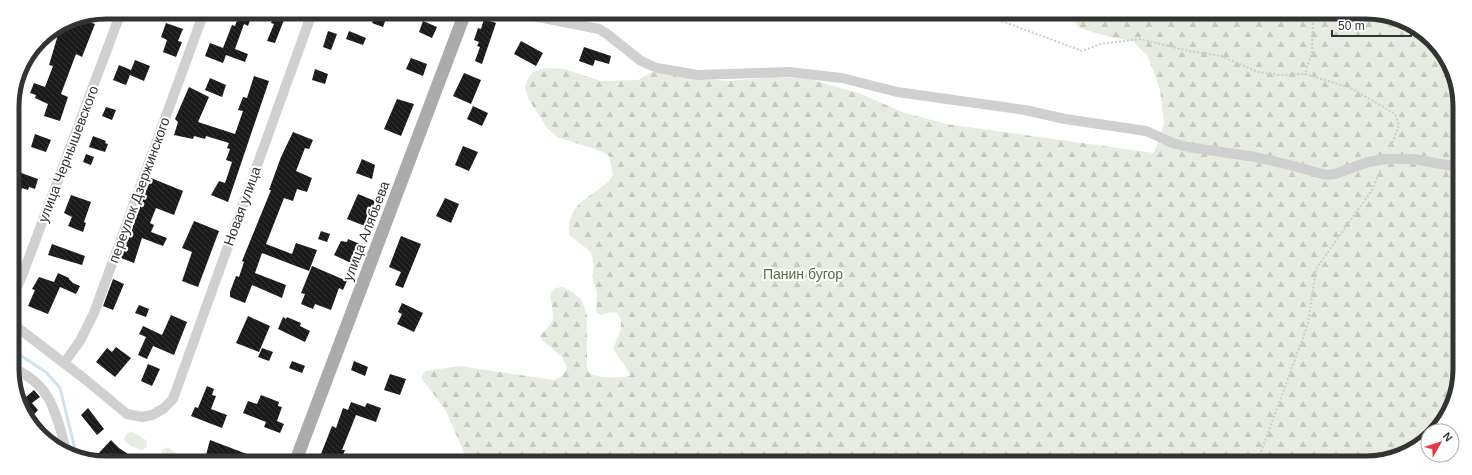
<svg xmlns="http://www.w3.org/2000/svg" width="1472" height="475" font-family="Helvetica,sans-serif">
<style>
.green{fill:#e6ecdf}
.forest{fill:url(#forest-firs)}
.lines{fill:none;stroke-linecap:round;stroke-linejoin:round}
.stream{stroke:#cfe2ee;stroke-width:3}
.building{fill:url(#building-back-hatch)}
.path{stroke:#cdcdcd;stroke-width:2;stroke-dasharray:2 2;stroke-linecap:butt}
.minor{stroke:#d0d0d0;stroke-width:10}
.major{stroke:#ababab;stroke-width:13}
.labels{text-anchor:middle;stroke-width:4;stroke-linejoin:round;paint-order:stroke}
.street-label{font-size:14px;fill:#333;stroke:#fff}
.park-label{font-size:14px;fill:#56703f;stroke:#fff}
.rim{fill:none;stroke:#333;stroke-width:5}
</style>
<defs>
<pattern id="forest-firs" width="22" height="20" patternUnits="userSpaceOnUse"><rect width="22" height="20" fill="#e6ecdf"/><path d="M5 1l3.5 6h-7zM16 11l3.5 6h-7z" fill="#c6cbc0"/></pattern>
<pattern id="building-back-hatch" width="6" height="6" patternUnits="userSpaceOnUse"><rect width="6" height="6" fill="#1a1a1a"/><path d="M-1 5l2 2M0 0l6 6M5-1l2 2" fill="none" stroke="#333"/></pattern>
</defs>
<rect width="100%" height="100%" fill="#fff"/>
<path class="green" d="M131 431 146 440 147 447 142 450 131 446 124 440 126 435Z
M168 447 177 454V460H154L162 455V450Z"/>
<path class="forest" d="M1070 14 1390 15 1436 44 1458 88 1457 393 1431 431H1428V436L1423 443 1372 463 465 461 463 450 445 409 421 378 425 371 459 366 554 380 562 376 567 368 562 357 540 338C542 331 546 331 550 325 556 317 551 304 550 294L555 288 563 287 572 292 581 299 587 314V368L589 373C604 379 615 378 630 376 627 365 617 358 613 348 618 336 626 325 617 313L610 312 601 315 596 312 597 293 592 277 594 266 591 252 569 235C566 200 595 198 613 176L609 156 601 151 557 137 548 129 529 100 525 88 528 78 533 72 545 68 564 69 601 81 638 80 652 72 686 78 731 81 773 77 810 79 861 94 902 112 946 124 1154 153 1164 124 1160 89 1148 57 1133 41 1110 37 1079 28Z"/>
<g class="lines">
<path class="stream" d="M14 351 47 373 60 388 77 457"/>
</g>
<path class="building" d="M240 12H253L248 26 244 24 235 49 248 54 245 62 226 55 223 63 205 56 210 43 223 48 232 25 235 26Z
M275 12H287L275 43 267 41 274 24 271 23Z
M376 13H388L383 27 372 23Z
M87 16 86 21 95 24 82 57 76 54 61 94 68 97 60 121 44 116 48 104 35 98 36 95 30 93 34 83 45 87 53 66 49 65 60 28 67 30 72 19Z
M484 19 496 23 482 64 475 61 480 47 477 46 479 42 474 40 478 28 481 29Z
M423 21 437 27 432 38 419 32Z
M166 23 183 29 178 41 182 42 176 57 163 52 167 40 161 37Z
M328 31 337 34 331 50 323 47Z
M349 31 366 38 363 45 346 39Z
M521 41 543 53 536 66 514 54Z
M584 47 611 56 609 64 595 60 593 66 579 61Z
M411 58 427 64 423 76 406 69Z
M135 60 150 66 144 81 130 75 126 85 113 80 119 65 131 70Z
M315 69 328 74 325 84 312 80Z
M464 73 481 80 471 104 453 96Z
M254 76 269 81 228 202 211 195 219 181 225 183 232 162 226 160 230 149 227 148 229 143 206 136 205 139 194 136 193 139 174 135 178 122 175 119 189 87 209 97 198 122 235 134 243 111 238 110 243 97 247 98Z
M210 78 226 85 222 97 205 90Z
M397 99 414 104 401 136 384 129Z
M473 106 488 113 482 126 467 119Z
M106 107 116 110 112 120 102 116Z
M293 132 313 140 309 149 305 148 296 171 312 178 307 192 297 189 293 201 284 198 266 244 292 254 296 243 317 250 309 271 262 253 255 273 286 285 282 298 252 285 245 303 230 297V292L236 276 239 277 244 262 242 261 271 190H269L281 157Z
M35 134 51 140 46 152 31 147Z
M93 136 106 141 105 143 108 144 105 152 89 147Z
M463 146 478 152 469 171 455 165Z
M86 154 94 157 91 165 83 162Z
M362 159 375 165 372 179 356 173Z
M13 170 38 179 35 189 29 187 28 190 22 188 20 193 13 190Z
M151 178 183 191 174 215 156 208 150 223 154 225 151 232 167 238 163 246 142 238 134 263 121 258Z
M358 194 375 201 365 226 347 219Z
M71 195 91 202 84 222 86 223 83 232 68 226 72 217 64 213Z
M445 198 459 204 451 223 436 216Z
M194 221 219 231 198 287 182 281 192 252 182 248Z
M321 231 330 234 327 242 318 239Z
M401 236 421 244 403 288 395 285 401 272 389 267Z
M348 239 360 244 351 263 334 255 341 241 347 242Z
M52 244 85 256 82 265 48 255Z
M312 266 347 281 343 290 339 288 331 310 315 304 313 309 301 304 305 294 301 293Z
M58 273 69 278V279L73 283 80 286 76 294 60 287 48 314 28 306 35 290 32 289 39 277 54 282Z
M113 279 124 284 113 310 103 306Z
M402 303 423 313 414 332 397 324 402 314 398 312Z
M139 305 149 309 146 317 135 313Z
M171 315 187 322 174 355 153 346 147 359 138 355 146 337 139 334 143 326 162 335Z
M248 316 270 326 259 352 236 343Z
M283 317 286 319 287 317 301 323 300 326 310 331 305 342 278 329Z
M116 347 131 358 115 377 96 362 107 348 112 352Z
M262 348 273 352 269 361 258 357Z
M292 361 305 366 302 373 289 368Z
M354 361 368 367 365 376 351 370Z
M148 364 160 369 152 386 141 381Z
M390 374 406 379 400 395 384 390Z
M207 386 214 389 212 395 216 396 211 409 227 415 222 428 191 416 195 407 198 408Z
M14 388 26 397 34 390 40 397 32 403 38 410 30 419Z
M261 395 279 402 278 406 282 407 277 421 284 424 280 433 264 427 266 422 243 413 248 401 257 404Z
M351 402 365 407 367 403 381 408 376 422 356 415 342 450H345L341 460H335L321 454 332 426 336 428 343 408 348 410Z
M88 408 104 429 97 435 81 415Z
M111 440 119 448 137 460H104L98 454Z
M210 440 260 459V460H232L216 454 215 458 206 455Z"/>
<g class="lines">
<path class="path" d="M983 14 1082 51 1101 44 1140 39 1189 51 1221 56 1258 72 1278 75 1305 74
M1313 15 1312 52 1305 74 1351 88 1395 114 1399 125 1390 149
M1257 463 1308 324 1316 269 1372 190 1381 169"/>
<path class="minor" d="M518 13 599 29 607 34 641 61 657 68 675 71 697 75 789 72 842 78 897 92 1025 110 1065 119 1146 131 1173 143 1188 147 1255 157 1294 166 1326 175 1335 174 1368 162 1386 159H1413L1458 167
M13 295 22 276 121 12
M13 324 86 380 127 414 142 417 152 415 163 409 173 399 312 13
M64 363 80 341 94 313 204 12
M14 369C51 384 56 414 66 450"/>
<path class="major" d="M296 460 465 13"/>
</g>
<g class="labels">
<g class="street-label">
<text transform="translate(68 154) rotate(-69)" y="5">улица Чернышевского</text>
<text transform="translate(139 190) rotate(-70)" y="5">переулок Дзержинского</text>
<text transform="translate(242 206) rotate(-70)" y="5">Новая улица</text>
<text transform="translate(366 231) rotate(-69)" y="5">улица Алябьева</text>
</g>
<g class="park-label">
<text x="803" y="279">Панин бугор</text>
</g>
</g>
<path d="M0 0H1472V475H0ZM106 19H1366A87 87 0 0 1 1453 106V369A87 87 0 0 1 1366 456H106A87 87 0 0 1 19 369V106A87 87 0 0 1 106 19Z" fill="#fff" fill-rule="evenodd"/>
<path class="rim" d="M106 19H1366A87 87 0 0 1 1453 106V369A87 87 0 0 1 1366 456H106A87 87 0 0 1 19 369V106A87 87 0 0 1 106 19Z"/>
<g transform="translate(1440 443) rotate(51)"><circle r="19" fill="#ffffff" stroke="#adadad"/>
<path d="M0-3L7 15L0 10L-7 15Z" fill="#e63946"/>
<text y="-6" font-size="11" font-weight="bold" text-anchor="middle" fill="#333333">N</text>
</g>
<path d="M1332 30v6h79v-6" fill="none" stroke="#333333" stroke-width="2"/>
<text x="1338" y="30" font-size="12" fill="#333333" stroke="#ffffff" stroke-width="3" paint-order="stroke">50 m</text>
</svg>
